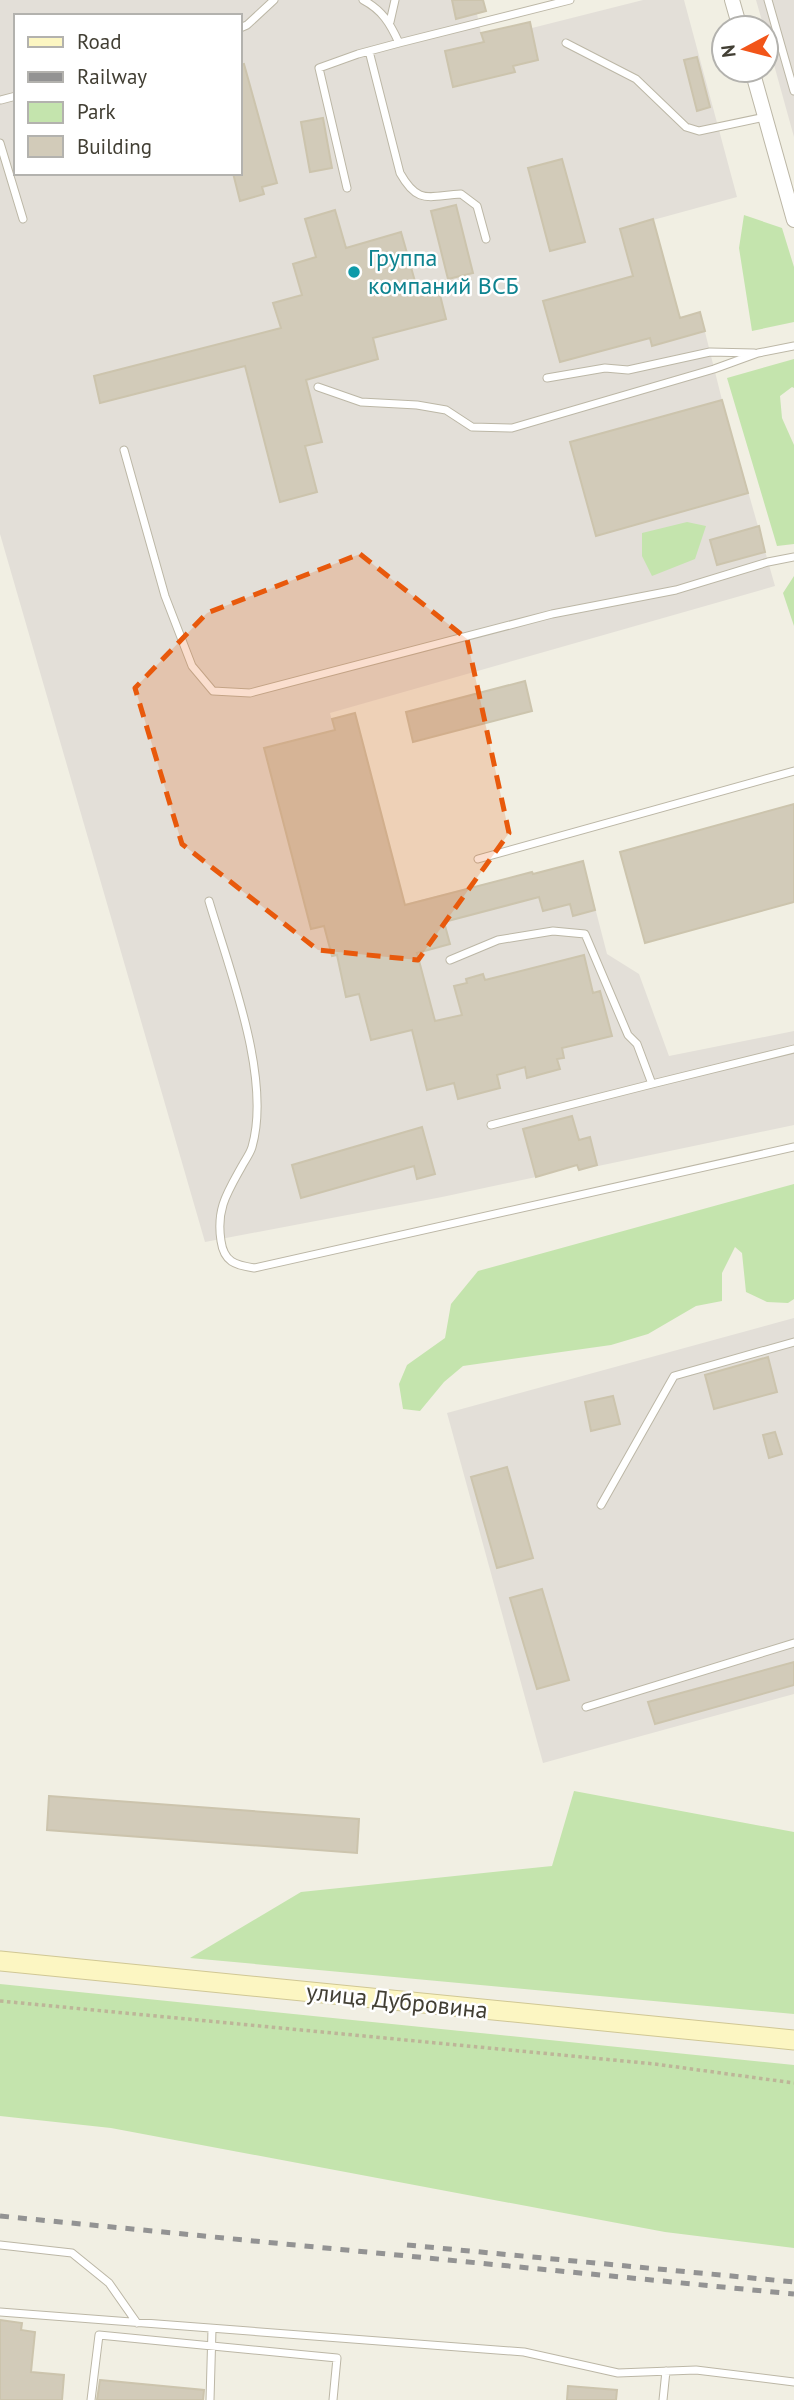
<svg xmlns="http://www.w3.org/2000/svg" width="794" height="2400" font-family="'PT Sans',sans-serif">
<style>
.industrial{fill:#e3dfd8;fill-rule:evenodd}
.green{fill:#c4e4ad}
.building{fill:#d2cbb9;stroke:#ccc4ad;stroke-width:2}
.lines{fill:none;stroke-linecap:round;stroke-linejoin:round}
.service-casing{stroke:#bcb7a6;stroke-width:9}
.minor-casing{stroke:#bcb7a6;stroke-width:16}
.secondary-casing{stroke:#d0c794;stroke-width:21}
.path{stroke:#bdb598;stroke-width:3.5;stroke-dasharray:3.5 3.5;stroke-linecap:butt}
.service{stroke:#fff;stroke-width:7}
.minor{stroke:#fff;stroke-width:14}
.secondary{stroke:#fcf6c2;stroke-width:19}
.rail{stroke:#939393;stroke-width:5;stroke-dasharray:9 9;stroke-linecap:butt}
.marked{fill:#e8590c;fill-opacity:0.2;stroke:#e8590c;stroke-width:5;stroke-dasharray:14 9;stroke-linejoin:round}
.culture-dot{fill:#0f9aa8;stroke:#fff;stroke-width:2.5}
.labels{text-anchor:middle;stroke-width:5;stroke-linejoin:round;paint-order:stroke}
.culture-label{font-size:24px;fill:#0d838f;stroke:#fff;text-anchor:start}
.street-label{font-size:24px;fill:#423f34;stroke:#fff}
</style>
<rect width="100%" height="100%" fill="#f1efe3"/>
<path class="industrial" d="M0 0H483L486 11 477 14 481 33 532 28 643 0H684L737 197 653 220 680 317 700 312 722 400 775 586 330 713 381 910 532 872 533 874 583 861 607 954 639 974 669 1056 794 1031V1125L579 1170 577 1165 536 1177 442 1197 205 1242 0 534ZM16 16H240V173H16Z
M756 0H794V137L766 36V28H764Z
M794 1318V1694L543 1763 447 1413Z"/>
<path class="green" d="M744 215 782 228 794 267V322L752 331 739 248Z
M794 359V388L792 387 780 396 782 418 794 445V544L777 546 727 378Z
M687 522 706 526 695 559 652 576 642 556V533Z
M794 576V626L783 593Z
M794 1184V1299L788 1303 767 1302 746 1292 742 1253 735 1247 722 1273V1301L696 1306 648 1334 611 1345 463 1366 444 1382 420 1411 403 1409 399 1384 407 1365 445 1338 451 1304 478 1271Z
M574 1791 794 1832V2014L190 1958 301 1892 552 1866Z
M0 1984 794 2065V2248L665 2232 111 2128 0 2116Z"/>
<path class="building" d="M452 0H483L486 11 456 19Z
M530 22 538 60 513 66 515 72 453 87 445 51 484 42 481 33Z
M697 57 710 107 697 111 684 60Z
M244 64 277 183 262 187 264 194 240 201 233 173H240V65Z
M323 118 332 168 310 172 301 122Z
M562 159 585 242 550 251 528 168Z
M456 205 473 273 448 279 431 211Z
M335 210 346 248 401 232 418 292 438 287 446 319 373 338 378 359 306 380 322 442 305 446 317 492 280 502 245 366 100 403 94 376 281 328 273 303 302 295 293 264 316 257 305 219Z
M653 219 680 318 700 312 705 331 652 346 650 338 560 362 543 301 633 276 620 229Z
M722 400 748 493 596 536 570 442Z
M759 526 765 552 717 565 710 540Z
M525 681 532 711 413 742 406 712Z
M355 713 405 905 532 872 533 874 583 861 595 910 573 916 570 904 543 911 539 897 444 922 450 944 417 953 435 1021 462 1015 454 986 467 983 466 979 483 974 485 980 584 955 593 993 600 991 612 1036 562 1048 564 1058 557 1059 560 1069 527 1078 525 1067 497 1075 500 1088 458 1099 454 1083 427 1090 412 1030 371 1040 359 994 346 997 337 955 332 956 324 926 311 929 264 748 335 730 332 719Z
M794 804V902L645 943 620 852Z
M572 1116 579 1140 590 1137 597 1165 579 1170 577 1165 536 1177 523 1129Z
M422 1127 435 1174 417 1179 414 1166 301 1198 292 1165Z
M768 1357 777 1392 714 1409 705 1375Z
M613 1396 620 1424 591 1431 585 1402Z
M775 1432 782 1454 769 1458 763 1435Z
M507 1467 533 1558 497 1568 471 1477Z
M542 1589 569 1680 537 1689 510 1598Z
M794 1662V1685L655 1724 648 1702Z
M49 1796 359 1819 357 1853 47 1830Z
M0 2320 22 2323 21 2330 35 2332 31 2372 64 2375 62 2400H0Z
M100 2380 204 2390 203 2400H97Z
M568 2386 617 2390 616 2400H567Z"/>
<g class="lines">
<defs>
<path id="service" d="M363 0C382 10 390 23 399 43L570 0
M768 0 794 91
M390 22 395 0
M240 28 247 25 274 0
M566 43 636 79 686 127 699 131 765 117
M369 51 400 173C418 205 428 196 461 194L477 206 486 239
M1 100 16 96
M0 143 23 219
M347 188 319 68 358 54 399 43
M547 378 605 368 628 370 710 352 754 353
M318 387 361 402 417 405 446 410 472 427 512 428 714 369 758 353 794 346
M124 450 165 596 192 666 213 691 250 693 552 614 676 590 768 562 794 557
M478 859 794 771
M209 901C229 969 272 1078 252 1147 250 1154 245 1160 242 1166 227 1193 216 1209 221 1241 224 1262 235 1265 254 1268L794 1147
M450 960 498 940 553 931 585 934 628 1035 637 1044 652 1084 794 1049
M491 1125 652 1084
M601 1505 674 1376 794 1342
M586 1707 794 1643
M0 2245 72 2253 109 2283 137 2323
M0 2312 524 2352 618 2373 696 2370 794 2382
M91 2400 99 2335 337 2358 333 2400
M210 2400 212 2329
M663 2400 666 2371"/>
<path id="minor" d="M732 0 740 28
M752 70 794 220"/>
<path id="secondary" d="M0 1961 794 2040"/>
</defs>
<use href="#service" class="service-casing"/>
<use href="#minor" class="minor-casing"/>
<use href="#secondary" class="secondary-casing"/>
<path class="path" d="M0 2001 655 2064 794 2083"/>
<use href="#service" class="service"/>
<use href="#minor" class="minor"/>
<use href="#secondary" class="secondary"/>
<path class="rail" d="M0 2216 794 2294
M407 2245 794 2282"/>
</g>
<path class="marked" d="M360 554 467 639 509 833 418 960 318 950 182 844 135 688 207 613Z"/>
<circle class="culture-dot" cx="354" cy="272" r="7"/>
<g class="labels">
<g class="culture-label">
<text x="368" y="266">Группа<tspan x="368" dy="28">компаний ВСБ</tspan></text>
</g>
<g class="street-label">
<text transform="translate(397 2001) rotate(6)" y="8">улица Дубровина</text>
</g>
</g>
<rect x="14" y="14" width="228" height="161" fill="#ffffff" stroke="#b3b2ae" stroke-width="2"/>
<rect x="28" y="37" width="35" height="10" fill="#fcf6c2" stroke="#b3b2ae" stroke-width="2"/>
<text x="77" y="49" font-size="21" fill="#423f34">Road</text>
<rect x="28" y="72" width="35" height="10" fill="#939393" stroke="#b3b2ae" stroke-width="2"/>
<text x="77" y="84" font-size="21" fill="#423f34">Railway</text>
<rect x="28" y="102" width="35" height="21" fill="#c4e4ad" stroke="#b3b2ae" stroke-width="2"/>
<text x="77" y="119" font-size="21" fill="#423f34">Park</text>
<rect x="28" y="136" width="35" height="21" fill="#d2cbb9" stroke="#b3b2ae" stroke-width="2"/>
<text x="77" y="154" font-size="21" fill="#423f34">Building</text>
<g transform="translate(745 49) rotate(263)"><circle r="33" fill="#ffffff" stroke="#b3b2ae" stroke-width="2"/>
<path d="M0-5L12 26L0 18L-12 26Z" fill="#f25519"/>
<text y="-10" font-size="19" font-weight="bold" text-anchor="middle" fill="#423f34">N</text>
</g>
</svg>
